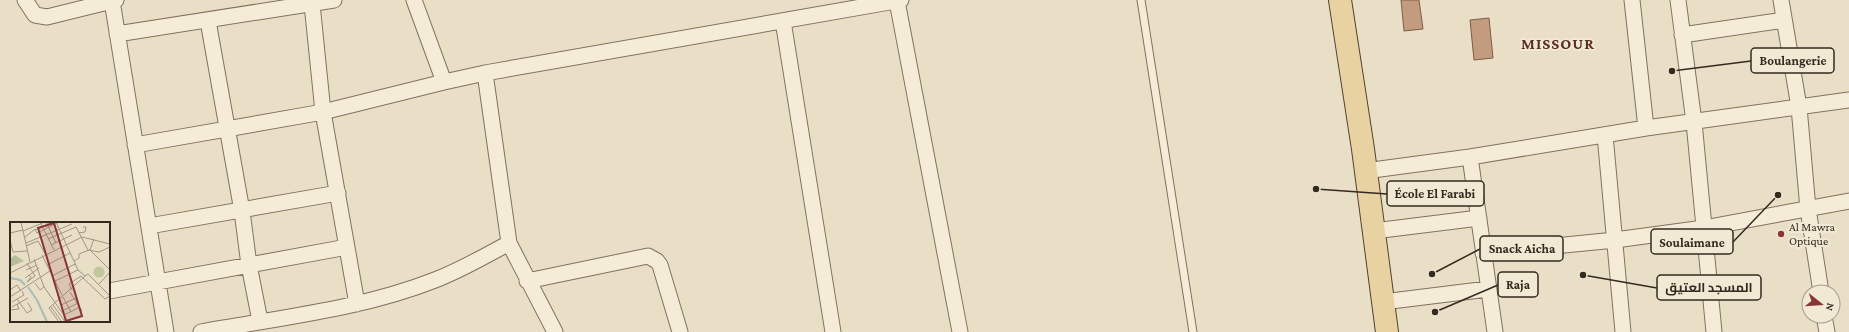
<svg xmlns="http://www.w3.org/2000/svg" width="1849" height="332" font-family="'Crimson Pro',Cairo,serif">
<style>
.building{fill:#c39c80;stroke:#7e5d46}
.lines{fill:none;stroke-linecap:round;stroke-linejoin:round}
.service-casing{stroke:#82715e;stroke-width:9}
.minor-casing{stroke:#82715e;stroke-width:17}
.primary-casing{stroke:#504031;stroke-width:24}
.service{stroke:#f5ecd8;stroke-width:7}
.minor{stroke:#f5ecd8;stroke-width:15}
.primary{stroke:#e8d2a2;stroke-width:22}
.poi-dot{fill:#8a3535;stroke:#f1e9d4;stroke-width:1.5}
.labels{text-anchor:middle;stroke-width:4;stroke-linejoin:round;paint-order:stroke}
.poi-label{font-size:12px;fill:#342a20;stroke:#f1e9d4;text-anchor:start}
.district-label{font-size:16px;font-weight:bold;letter-spacing:1px;fill:#5c3024;stroke:#f1e9d4}
.inset-river{fill:none;stroke:#a7bdb6;stroke-width:2}
.inset-road{fill:none;stroke:#a19684;stroke-width:1}
.view{fill:#8a3535;fill-opacity:0.15;stroke:#8a3535;stroke-width:2}
.inset-edge{fill:none;stroke:#342a20;stroke-width:2}
.leader{fill:none;stroke:#342a20;stroke-width:1.5}
.callout-dot{fill:#342a20;stroke:#f1e9d4;stroke-width:1.5}
.callout{fill:#f1e9d4;stroke:#342a20;stroke-width:1.5}
.callout-label{font-size:13px;text-anchor:middle;font-weight:bold;fill:#342a20}
</style>
<rect width="100%" height="100%" fill="#e9dec6"/>
<path class="building" d="M1401 0H1419L1423 29 1404 31Z
M1489 18 1493 58 1474 60 1470 20Z"/>
<g class="lines">
<defs>
<path id="service" d="M1141 0 1193 332"/>
<path id="minor" d="M25 0 35 15 47 17 116 0
M414 0 444 82 485 73 901 0
M1632 0 1646 128
M1678 0 1694 122 1714 332
M1781 0 1799 107 1808 209 1821 292
M112 1 166 332
M897 1 960 332
M312 4 323 112 357 304
M208 21 242 211 249 265 260 321
M783 21 833 332
M117 34 334 0
M1682 35 1784 20
M485 73 509 243 555 332
M1605 135 1623 332
M135 145 323 112 444 82
M1470 157 1495 332
M1365 171 1470 157 1646 128 1849 100
M149 226 338 193
M1374 231 1479 218
M1483 253 1615 240 1704 228 1849 201
M527 281 648 256 657 261 660 265 680 332
M109 291 347 247
M1383 302 1488 289
M1824 316 1827 332
M201 332C278 318 362 309 435 280 461 270 485 256 509 243"/>
<path id="primary" d="M1340 0 1363 149 1387 332"/>
</defs>
<use href="#service" class="service-casing"/>
<use href="#minor" class="minor-casing"/>
<use href="#primary" class="primary-casing"/>
<use href="#service" class="service"/>
<use href="#minor" class="minor"/>
<use href="#primary" class="primary"/>
</g>
<circle class="poi-dot" cx="1781" cy="234" r="4"/>
<g class="labels">
<g class="poi-label">
<text x="1789" y="231">Al Mawra<tspan x="1789" dy="14">Optique</tspan></text>
</g>
<g class="district-label">
<text x="1558" y="49">MISSOUR</text>
</g>
</g>
<g transform="translate(10 222)">
<rect width="100" height="100" fill="#e9dec6"/>
<path d="M83.5 50a5.5 5.5 0 1 1 11 0a5.5 5.5 0 1 1-11 0Z" fill="#c1c69b"/>
<path d="M5 33 14 39 0 45V37Z" fill="#b7bc99"/>
<path class="inset-river" d="M0 56 10 58 15 63M18 65 27 78 37 100"/>
<path class="inset-road" d="M11 0 20 40M30 0 44 28M36 0 46 21M46 0 68 48M25 8 27 11 49 0M25 8 42 0M13 9 35 0M0 11 13 8M69 11 75 10 76 5H73M14 16 25 7M38 17 66 5 78 28 89 30 100 25M84 17 80 28 100 48M0 18 3 30 17 29M16 21 62 2M41 23 62 13M16 24 28 19 35 32M32 33 52 73M24 37 34 65 56 96 53 100M64 39 69 36V32L79 28M17 41 25 54 17 60 21 55 19 53M37 43 60 31M16 48 27 43M0 51 72 15 100 22M42 54 65 42M15 56 29 46M45 59 68 48 75 54 39 86 49 100M25 61 30 68 34 65M89 62 100 50M0 68 7 63 11 69M62 68 59 62 71 54 95 77 100 74 78 52 75 54M60 70 72 89M0 75 40 49M53 75 61 90M7 77 17 91 22 88 18 81M2 80 14 73 12 69M43 83 54 98M51 83 66 76M2 85 18 76M41 85 52 100M0 88 9 87 7 82M54 88 68 81M54 93 70 85"/>
<path class="view" d="M44 1 72 94 56 99 28 6Z"/>
<rect width="100" height="100" class="inset-edge"/>
</g>
<path class="leader" d="M1672 71L1751 61M1316 189L1387 194M1778 195L1733 242M1432 274L1480 249M1435 312L1498 285M1583 275L1657 288"/>
<g class="callout-dot">
<circle cx="1672" cy="71" r="4"/>
<circle cx="1316" cy="189" r="4"/>
<circle cx="1778" cy="195" r="4"/>
<circle cx="1432" cy="274" r="4"/>
<circle cx="1435" cy="312" r="4"/>
<circle cx="1583" cy="275" r="4"/>
</g>
<g class="callout">
<rect x="1751" y="48" width="83" height="25" rx="4"/>
<rect x="1387" y="181" width="97" height="25" rx="4"/>
<rect x="1651" y="229" width="82" height="25" rx="4"/>
<rect x="1480" y="236" width="83" height="25" rx="4"/>
<rect x="1498" y="272" width="40" height="25" rx="4"/>
<rect x="1657" y="275" width="104" height="25" rx="4"/>
</g>
<g class="callout-label">
<text x="1793" y="65">Boulangerie</text>
<text x="1435" y="198">École El Farabi</text>
<text x="1692" y="247">Soulaimane</text>
<text x="1522" y="253">Snack Aicha</text>
<text x="1518" y="289">Raja</text>
<text x="1709" y="292">المسجد العتيق</text>
</g>
<g transform="translate(1821 304) rotate(107)"><circle r="19" fill="#f1e9d4" stroke="#a59d8c"/>
<path d="M0-3L7 15L0 10L-7 15Z" fill="#8a3535"/>
<text y="-6" font-size="11" font-weight="bold" text-anchor="middle" fill="#342a20">N</text>
</g>
</svg>
